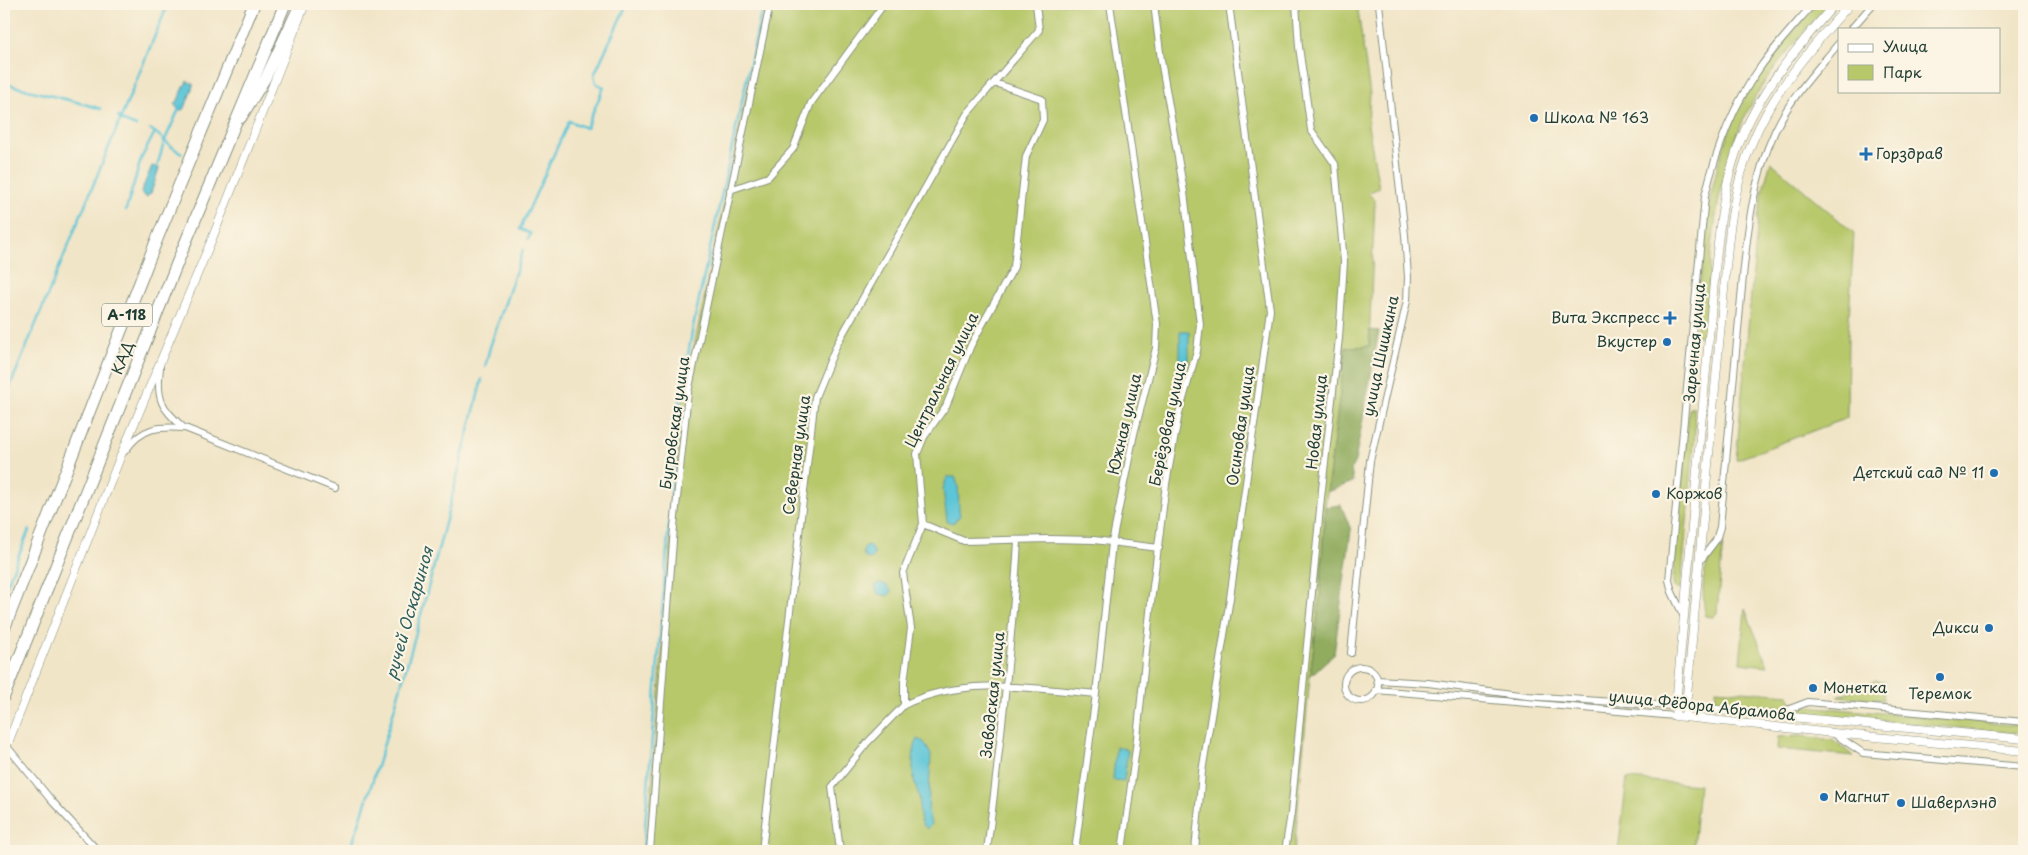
<svg xmlns="http://www.w3.org/2000/svg" width="2028" height="855" font-family="'Playpen Sans',sans-serif">
<style>
.green{fill:#b7c86b;stroke:#6b8250}
.forest{fill:#91ac5f;stroke:#58744a}
.water{fill:#5cc5d7;stroke:#3e8186}
.lines{fill:none;stroke-linecap:round;stroke-linejoin:round}
.stream{stroke:#5cc5d7;stroke-width:2.5}
.minor-casing{stroke:#88917e;stroke-width:8}
.tertiary-casing{stroke:#88917e;stroke-width:9}
.trunk-casing{stroke:#88917e;stroke-width:12}
.motorway-casing{stroke:#88917e;stroke-width:13}
.minor{stroke:#fff;stroke-width:6}
.tertiary{stroke:#fff;stroke-width:8}
.trunk{stroke:#fff;stroke-width:10}
.motorway{stroke:#fff;stroke-width:11}
.minor-bridge-casing{stroke:#88917e;stroke-width:8;stroke-linecap:butt}
.minor-bridge{stroke:#fff;stroke-width:6}
.poi-dot{fill:#1f6fb2;stroke:#fcf5e5;stroke-width:2}
.labels{text-anchor:middle;stroke-width:4.5;stroke-linejoin:round;paint-order:stroke}
.shield{fill:#fcf5e5;stroke:#617469;stroke-width:1}
.shield-label{font-size:14px;font-weight:bold;fill:#1f3d34}
.poi-label{font-size:15px;fill:#1f3d34;stroke:#fcf5e5;text-anchor:start}
.street-label{font-size:15px;fill:#1f3d34;stroke:#fcf5e5}
.water-label{font-size:16px;font-style:italic;fill:#2e5f5d;stroke:#fcf5e5}
</style>
<rect width="100%" height="100%" fill="#fcf5e5"/>
<filter id="ink" filterUnits="userSpaceOnUse"><feTurbulence type="fractalNoise" baseFrequency=".02" numOctaves="2"/><feDisplacementMap in="SourceGraphic" scale="10" xChannelSelector="R" yChannelSelector="G"/><feConvolveMatrix kernelMatrix="1 2 1 2 8 2 1 2 1" color-interpolation-filters="sRGB"/></filter>
<filter id="wash" filterUnits="userSpaceOnUse"><feTurbulence type="fractalNoise" baseFrequency=".0096" numOctaves="4" result="noise"/><feDisplacementMap in="SourceGraphic" scale="20" xChannelSelector="R" yChannelSelector="G"/><feGaussianBlur stdDeviation="1.12" result="paint"/><feColorMatrix in="noise" values="0 0 0 0 0 0 0 0 0 0 0 0 0 0 0 0 0 1.4 0 .05"/><feComposite in="paint" operator="in"/></filter>
<g filter="url(#wash)">
<rect width="100%" height="100%" fill="#f1e5c7"/>
<path class="green" d="M766 4H1357L1370 94 1368 125 1379 188 1368 193 1375 200 1369 346 1346 348 1325 507 1320 597 1310 676 1294 851H647L681 409Z
M1817 4H1829C1803 33 1776 62 1756 96 1712 169 1712 255 1704 336H1696C1703 250 1704 171 1747 93 1766 60 1793 32 1817 4Z
M1771 162 1854 233 1848 336 1847 418 1736 460 1758 218 1763 189Z
M1689 408H1694L1695 432 1681 587 1678 590 1674 587 1673 582Z
M1721 541H1723L1717 613 1713 617 1705 616C1702 581 1700 571 1721 541Z
M1745 609 1768 666 1740 663Z
M1875 681 1885 682 1883 700 1837 696Z
M1716 689 1789 695 1792 703 1782 707H1775L1715 701Z
M1806 706 2024 726V734L1794 713Z
M1801 736 1832 740 1854 756 1777 749 1778 737Z
M1627 779 1699 785 1693 851H1618Z"/>
<path class="forest" d="M1370 330 1379 331 1355 461 1351 469 1353 482 1327 492 1346 347 1369 346Z
M1341 505 1351 530 1334 654 1310 676 1320 597 1325 507Z"/>
<path class="water" d="M187 81 193 84V86L185 108 182 110 178 109 175 105 177 102Z
M152 166 159 168 151 193 147 197 143 195 141 192Z
M1180 331H1189V360H1180Z
M947 477H955C961 490 957 501 960 516L953 523 947 521 943 489Z
M869 545 875 553 871 559 865 558 863 552 865 546Z
M879 583 887 585 892 592 887 596 877 593 875 586Z
M917 739 924 742 931 755 928 811 931 824 927 829C916 820 921 808 919 796 918 792 916 789 915 785 912 771 912 752 917 739Z
M1116 746 1128 750 1124 781 1113 780Z"/>
<g class="lines">
<path class="stream" d="M4 83C36 93 69 99 101 109
M118 116 121 120 136 126
M150 129C162 135 168 148 182 153
M157 167 164 142 179 109
M126 210 141 159 155 132
M528 239 531 234 520 229 569 121 586 128 604 87 596 83 594 75 627 4
M485 367 490 347 523 250
M4 401 168 4
M4 592 29 530
M350 851C402 696 442 537 482 379
M643 851 678 411 693 327 763 4"/>
</g>
</g>
<g filter="url(#ink)">
<g class="lines">
<defs>
<path id="minor" d="M1851 29 1873 4
M730 190 768 177 793 149 811 103 884 4
M160 368C156 399 161 408 184 428
M125 451C142 427 158 426 185 428L335 488
M923 524 964 541 1049 539 1094 540 1159 548
M1700 561 1716 540 1720 527C1727 454 1733 381 1740 308 1746 248 1749 187 1775 131 1790 98 1816 71 1839 43
M1684 617 1672 592 1669 580 1705 196C1716 150 1732 107 1759 69 1775 46 1795 25 1813 4
M1351 653 1370 461 1407 301 1408 277 1405 235 1379 4
M1344 684a17 17 0 1 1 34 0a17 17 0 1 1-34 0Z
M1377 680 1428 683 1527 696 1686 707
M1376 690 1675 716
M904 705C963 676 1033 688 1096 694
M1777 716 1787 710 1808 702 2024 722
M1833 733 1863 753 2024 767
M24 767 51 800 98 851
M650 851 674 527 688 393 770 4
M762 851 815 397 837 344 967 114 1039 30 1036 4
M840 851 832 787 867 743 904 705V682L911 628 903 573 923 524 917 454 924 437 946 406 971 345 1014 267 1026 156 1043 120 1042 99 995 83
M987 851C1000 748 1012 645 1018 541
M1075 851 1096 694 1112 543 1134 434 1156 348 1157 324 1110 4
M1122 851 1136 748 1151 602 1166 484 1179 413 1197 351 1200 324 1184 192 1161 60 1154 4
M1195 851 1202 772 1230 598 1270 310 1229 4
M1285 851 1291 813 1321 498 1339 338 1344 262 1335 164 1311 130 1299 47 1296 4"/>
<path id="tertiary" d="M1835 4C1794 51 1751 100 1733 162 1722 197 1719 234 1715 270L1675 716 1833 733 2024 751
M1686 707 2024 739
M1685 717 1728 246C1739 134 1778 85 1850 4
M4 753 119 460 212 239 305 4"/>
<path id="trunk" d="M241 118 265 79 300 4"/>
<path id="motorway" d="M4 629 157 239 254 4
M4 696 182 251 285 4"/>
</defs>
<use href="#minor" class="minor-casing"/>
<use href="#tertiary" class="tertiary-casing"/>
<use href="#trunk" class="trunk-casing"/>
<use href="#motorway" class="motorway-casing"/>
<use href="#minor" class="minor"/>
<use href="#tertiary" class="tertiary"/>
<use href="#trunk" class="trunk"/>
<use href="#motorway" class="motorway"/>
<defs>
<path id="minor-bridge" d="M4 743 24 767"/>
</defs>
<use href="#minor-bridge" class="minor-bridge-casing"/>
<use href="#minor-bridge" class="minor-bridge"/>
</g>
</g>
<g class="poi-dot">
<circle cx="1534" cy="118" r="5"/>
<path d="M1863.5 146.5h5v5h5v5h-5v5h-5v-5h-5v-5h5z"/>
<path d="M1667.5 310.5h5v5h5v5h-5v5h-5v-5h-5v-5h5z"/>
<circle cx="1667" cy="342" r="5"/>
<circle cx="1994" cy="473" r="5"/>
<circle cx="1656" cy="494" r="5"/>
<circle cx="1989" cy="628" r="5"/>
<circle cx="1940" cy="677" r="5"/>
<circle cx="1813" cy="688" r="5"/>
<circle cx="1824" cy="797" r="5"/>
<circle cx="1901" cy="803" r="5"/>
</g>
<g class="labels">
<rect class="shield" x="102" y="303.5" width="50" height="23" rx="4"/>
<g class="shield-label">
<text x="127" y="320">А-118</text>
</g>
<g class="poi-label">
<text x="1544" y="123">Школа № 163</text>
<text x="1876" y="159">Горздрав</text>
<text x="1660" y="323" text-anchor="end">Вита Экспресс</text>
<text x="1657" y="347" text-anchor="end">Вкустер</text>
<text x="1984" y="478" text-anchor="end">Детский сад № 11</text>
<text x="1666" y="499">Коржов</text>
<text x="1979" y="633" text-anchor="end">Дикси</text>
<text x="1823" y="693">Монетка</text>
<text x="1940" y="699" text-anchor="middle">Теремок</text>
<text x="1834" y="802">Магнит</text>
<text x="1911" y="808">Шаверлэнд</text>
</g>
<g class="street-label">
<text transform="translate(1695 343) rotate(-85)" y="5">Заречная улица</text>
<text transform="translate(1381 356) rotate(-78)" y="5">улица Шишкина</text>
<text transform="translate(123 358) rotate(-68)" y="5">КАД</text>
<text transform="translate(942 380) rotate(-64)" y="5">Центральная улица</text>
<text transform="translate(1317 422) rotate(-84)" y="5">Новая улица</text>
<text transform="translate(675 423) rotate(-82)" y="5">Бугровская улица</text>
<text transform="translate(1125 424) rotate(-77)" y="5">Южная улица</text>
<text transform="translate(1168 424) rotate(-78)" y="5">Берёзовая улица</text>
<text transform="translate(1241 426) rotate(-82)" y="5">Осиновая улица</text>
<text transform="translate(797 455) rotate(-82)" y="5">Северная улица</text>
<text transform="translate(993 695) rotate(-84)" y="5">Заводская улица</text>
<text transform="translate(1702 706) rotate(6)" y="5">улица Фёдора Абрамова</text>
</g>
<g class="water-label">
<text transform="translate(409 613) rotate(-74)" y="6">ручей Оскариноя</text>
</g>
</g>
<rect width="2028" height="855" fill="none" stroke="#fcf5e5" stroke-width="20"/>
<rect x="1838" y="28" width="162" height="65" fill="#fcf5e5" stroke="#a4ab9e"/>
<rect x="1848" y="44" width="25" height="8" fill="#ffffff" stroke="#a4ab9e"/>
<text x="1883" y="52" font-size="15" fill="#1f3d34">Улица</text>
<rect x="1848" y="65" width="25" height="15" fill="#b7c86b" stroke="#a4ab9e"/>
<text x="1883" y="78" font-size="15" fill="#1f3d34">Парк</text>
</svg>
